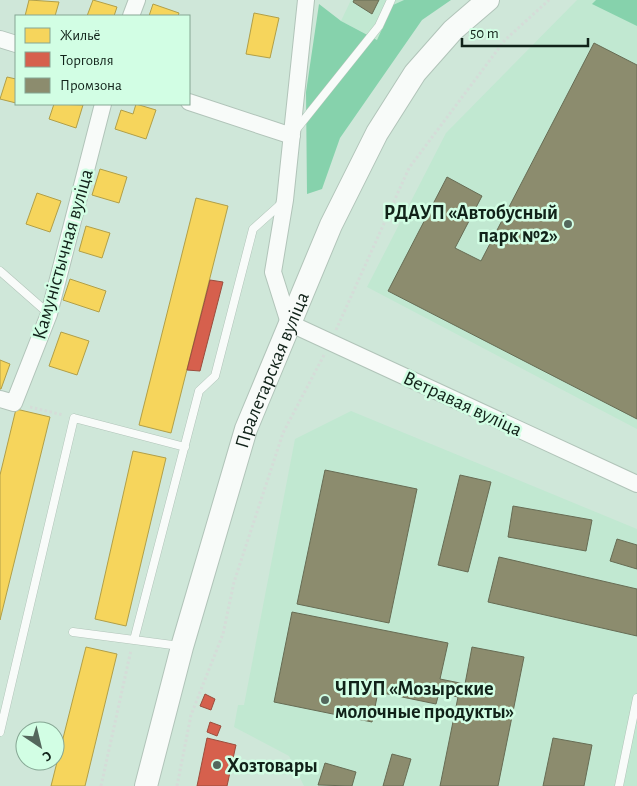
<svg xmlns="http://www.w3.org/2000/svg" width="637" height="786" font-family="'Alegreya Sans',sans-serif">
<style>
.built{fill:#c1e8d1}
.forest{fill:#86d2ac}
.homes{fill:#f6d55c;stroke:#b19f48}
.shops{fill:#d6604d;stroke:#9b4d3d}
.industry{fill:#8c8c6e;stroke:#676c54}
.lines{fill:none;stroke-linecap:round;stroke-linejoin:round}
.service-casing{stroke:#b1c4b9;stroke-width:9}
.minor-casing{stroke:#b1c4b9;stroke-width:18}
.secondary-casing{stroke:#b1c4b9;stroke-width:24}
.path{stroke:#d5dcd8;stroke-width:3;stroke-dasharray:2.5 2.5;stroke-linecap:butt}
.service{stroke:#f8fbf9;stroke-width:8}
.minor{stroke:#f8fbf9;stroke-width:16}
.secondary{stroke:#f8fbf9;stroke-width:22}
.poi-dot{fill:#54675c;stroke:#d2fee4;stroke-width:2}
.labels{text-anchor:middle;stroke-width:5;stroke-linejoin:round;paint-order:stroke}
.poi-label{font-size:20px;font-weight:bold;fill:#112219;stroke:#d2fee4;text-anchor:start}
.street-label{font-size:20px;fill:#112219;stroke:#d2fee4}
</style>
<rect width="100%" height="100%" fill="#cfe7d9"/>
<path class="built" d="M351 0H404L393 5 378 40 341 21Z
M577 0H637V429L367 287 446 133Z
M351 411 637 529V786H304L289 756 234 727 238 705H244L295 439Z"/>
<path class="forest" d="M404 0H451L422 20 340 138 322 189 307 194 306 92 319 4 341 21 377 40 393 5Z
M596 0H637V26L592 4Z"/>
<path class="homes" d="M29 0 59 2 55 16H25Z
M93 0 117 7 114 16H87Z
M153 4 179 13 178 16H149Z
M254 13 279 18 270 58 246 54Z
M7 77 16 79V103L0 99Z
M54 104 83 105 76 128 49 119Z
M136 104 156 110 146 139 115 129 121 110 133 114Z
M100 169 127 177 119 203 92 195Z
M37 193 61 201 50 232 26 224Z
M196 198 228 206 171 433 139 425Z
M86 226 110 233 102 258 79 251Z
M70 279 106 291 99 312 63 300Z
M61 332 89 341 77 375 49 366Z
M0 360 10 364 1 389H0Z
M16 409 50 417 0 620V475Z
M133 451 166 458 126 626 95 619Z
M86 647 117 654 85 786H51Z"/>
<path class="shops" d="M210 280 223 282 200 371 187 370Z
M205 694 215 699 211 710 200 706Z
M210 722 221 726 217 736 207 732Z
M207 738 236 745 227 786H197Z"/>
<path class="industry" d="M354 0H379L372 14 353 2Z
M594 43 637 65V419L388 291 447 177 482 196 455 248 481 261Z
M325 470 417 489 389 623 297 604Z
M460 475 491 482 468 572 438 565Z
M513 506 592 520 586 551 508 537Z
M617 539 637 545V569L610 561Z
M499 557 637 589V636L488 602Z
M292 612 448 643 440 679 465 684 472 647 524 657 498 786H440L458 697 439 693 436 704 378 692 372 722 274 702Z
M553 738 592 745 584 786H543Z
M392 754 411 759 403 786H383Z
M325 763 356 772 352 786 318 785Z"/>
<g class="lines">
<defs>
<path id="service" d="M295 131 379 26 391 0
M0 271 49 314
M73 632 180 646
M134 640 199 391 215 376 253 229 282 203
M0 732 74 418 185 447
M619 786 637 698"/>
<path id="minor" d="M306 0 285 200 273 272 289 323 637 484
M131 16 137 0
M0 39 16 44
M189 102 292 136
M0 399 14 403 49 314 103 104"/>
<g id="secondary">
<path id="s1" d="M146 786 182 647 246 429 331 225 377 133 415 73 453 30 488 0"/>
</g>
</defs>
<use href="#service" class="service-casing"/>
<use href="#minor" class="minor-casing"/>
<use href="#secondary" class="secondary-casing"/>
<path class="path" d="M336 330 409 168 505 40 549 0
M30 407 63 415
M101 786 131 650
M177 786 191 715 223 634 234 582 283 433 324 355"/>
<use href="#service" class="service"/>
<use href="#minor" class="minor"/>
<use href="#secondary" class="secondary"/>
</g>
<g class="poi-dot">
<circle cx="568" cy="224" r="5"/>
<circle cx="325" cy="700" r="5"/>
<circle cx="217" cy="765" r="5"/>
</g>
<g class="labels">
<g class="poi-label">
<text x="558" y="219" text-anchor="end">РДАУП «Автобусный<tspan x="558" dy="23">парк №2»</tspan></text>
<text x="335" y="695">ЧПУП «Мозырские<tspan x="335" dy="23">молочные продукты»</tspan></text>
<text x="227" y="772">Хозтовары</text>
</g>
<g class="street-label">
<text transform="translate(62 254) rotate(-74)" y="7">Камуністычная вуліца</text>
<text dy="7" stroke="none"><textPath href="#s1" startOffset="435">Пралетарская вуліца</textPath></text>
<text transform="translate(463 403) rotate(25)" y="7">Ветравая вуліца</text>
</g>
</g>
<rect x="15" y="15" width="175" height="90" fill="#d2fee4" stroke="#85a693"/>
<rect x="25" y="28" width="25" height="15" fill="#f6d55c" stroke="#85a693"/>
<text x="60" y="40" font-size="15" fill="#112219">Жильё</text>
<rect x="25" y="52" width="25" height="15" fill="#d6604d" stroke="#85a693"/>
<text x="60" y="65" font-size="15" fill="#112219">Торговля</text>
<rect x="25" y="78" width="25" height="15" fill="#8c8c6e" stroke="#85a693"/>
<text x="60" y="90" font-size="15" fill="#112219">Промзона</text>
<g transform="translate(40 746) rotate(145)"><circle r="24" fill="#d2fee4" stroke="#85a693"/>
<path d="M0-4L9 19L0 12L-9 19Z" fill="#54675c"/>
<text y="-8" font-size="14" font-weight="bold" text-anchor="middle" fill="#112219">С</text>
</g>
<path d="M462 38v8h126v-8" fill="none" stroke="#112219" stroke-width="2.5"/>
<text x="470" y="38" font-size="15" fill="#112219" stroke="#d2fee4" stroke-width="4" paint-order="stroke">50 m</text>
</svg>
